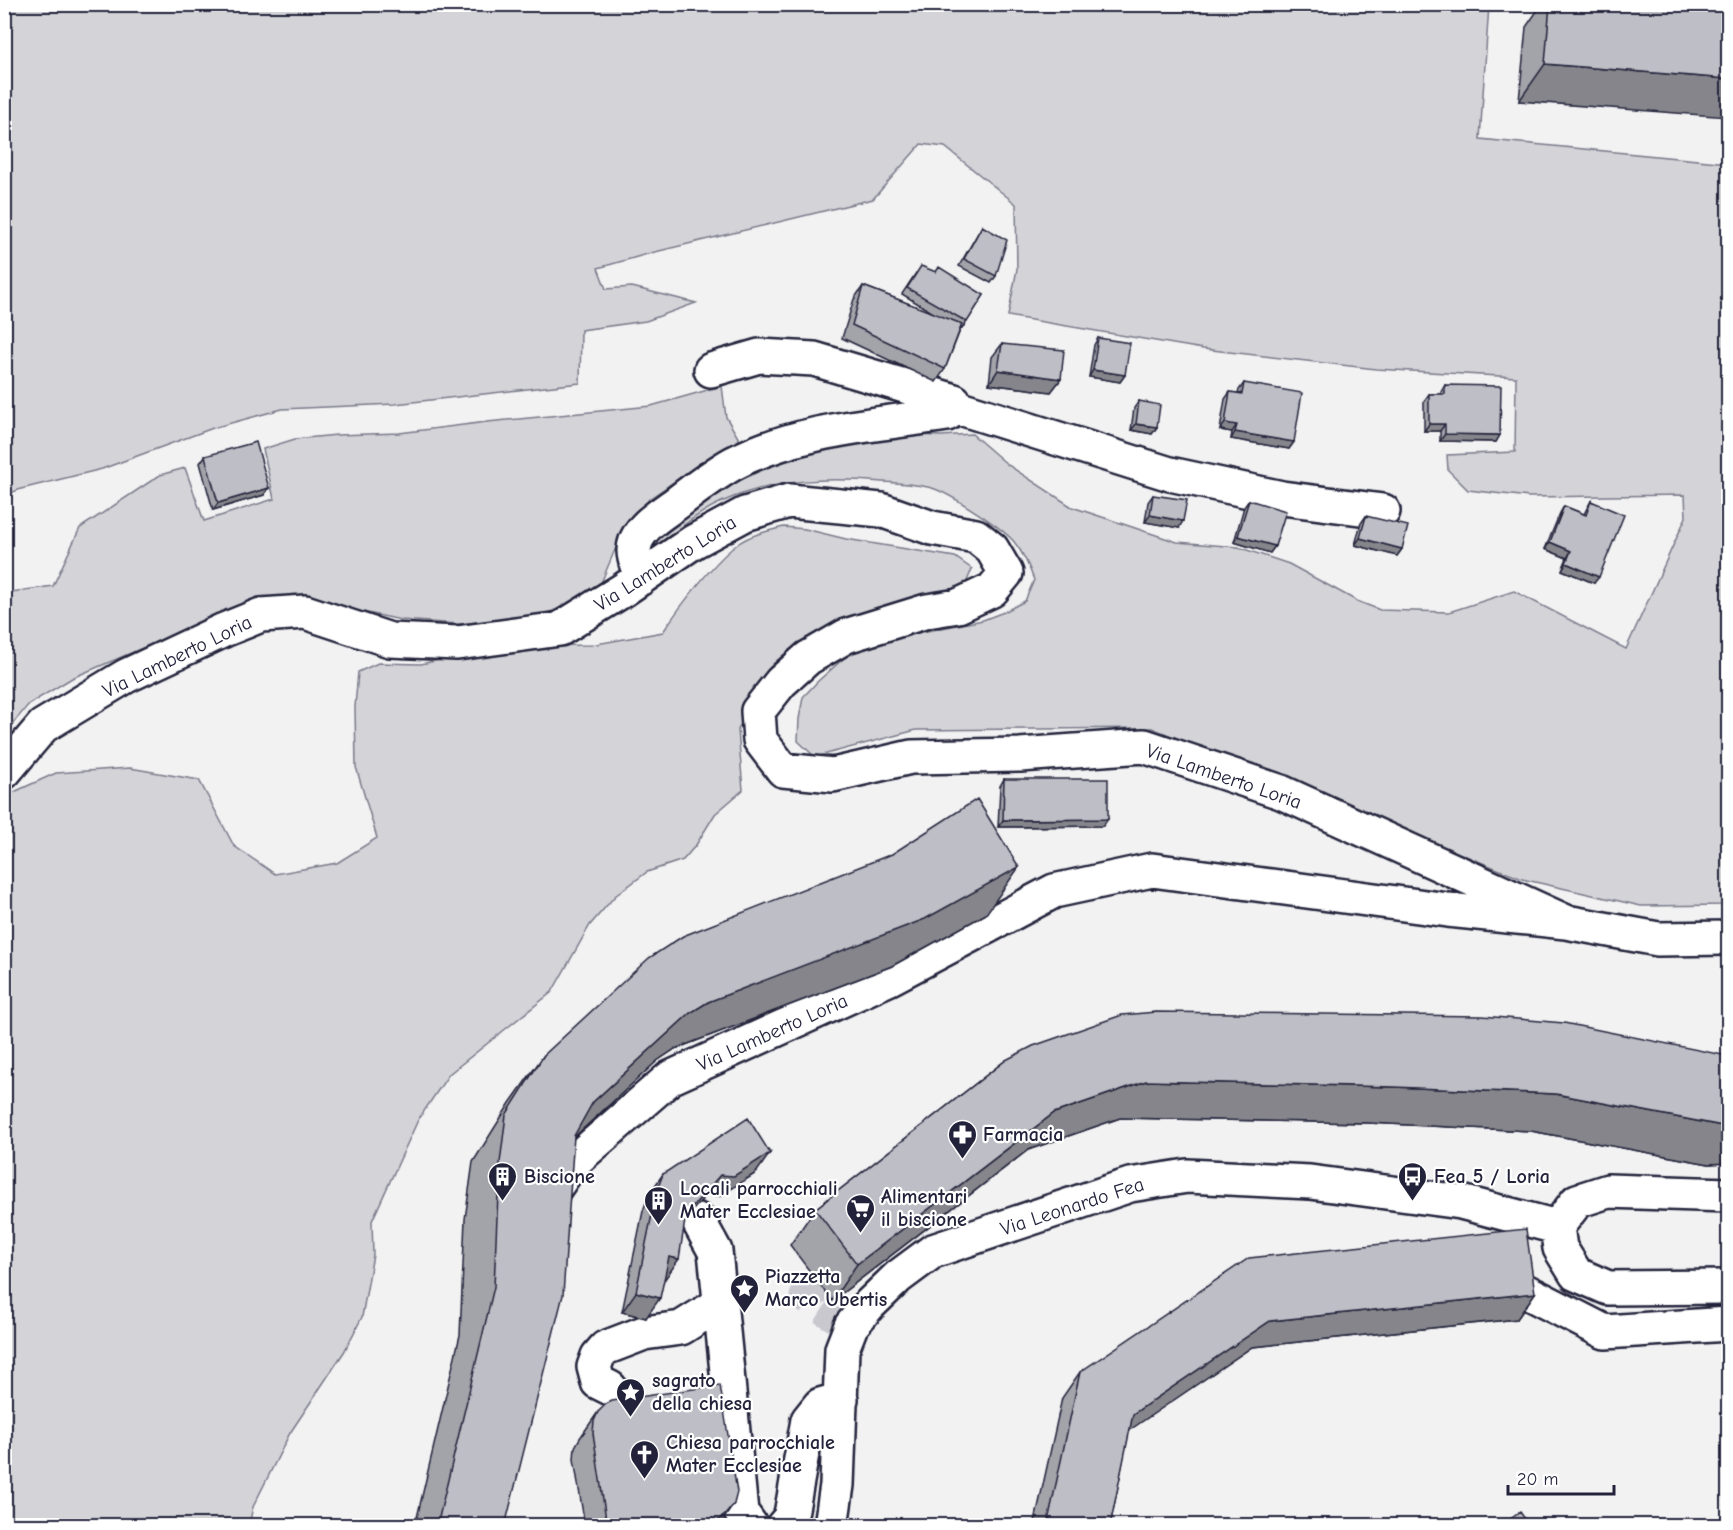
<svg xmlns="http://www.w3.org/2000/svg" width="1733" height="1530" font-family="'Comic Neue',sans-serif">
<style>
.green{fill:#d3d3d8;stroke:#7a7a8a;stroke-width:1.5}
.lines{fill:none;stroke-linecap:round;stroke-linejoin:round}
.minor-tunnel{stroke:#c8c8ce;stroke-width:33;stroke-dasharray:33 16;stroke-linecap:butt}
.minor-casing{stroke:#22223b;stroke-width:38}
.minor{stroke:#fff;stroke-width:33}
.wall{fill:#a3a3aa;stroke:#22223b;stroke-width:1.5}
.shaded-wall{fill:#85858b;stroke:#22223b;stroke-width:1.5}
.building{fill:#bebec6;stroke:#22223b;stroke-width:1.5}
.labels{text-anchor:middle;stroke-width:4.5;stroke-linejoin:round;paint-order:stroke}
.street-label{font-size:20px;fill:#22223b;stroke:#fff}
.poi-label{font-size:20px;font-weight:bold;fill:#22223b;stroke:#fff;text-anchor:start}
</style>
<rect width="100%" height="100%" fill="#f2f2f3"/>
<filter id="ink" filterUnits="userSpaceOnUse"><feTurbulence type="fractalNoise" baseFrequency=".0167" numOctaves="2"/><feDisplacementMap in="SourceGraphic" scale="12" xChannelSelector="R" yChannelSelector="G"/><feConvolveMatrix kernelMatrix="1 2 1 2 8 2 1 2 1" color-interpolation-filters="sRGB"/></filter>
<g filter="url(#ink)">
<path class="green" d="M4 5H1489L1480 139 1728 163V905L1641 906 1522 879 1152 728 916 730 815 757 798 741 799 719 803 697 818 681 851 652 871 642 983 620 1004 612 1025 601 1034 580C1029 566 1024 554 1015 543 1005 529 949 493 932 488 915 484 898 483 882 482 828 477 774 479 724 501 698 512 675 532 652 549L649 539 719 482 803 450 886 434 941 436 972 434 1008 465 1072 507 1177 542 1238 547 1289 564 1357 601 1380 610 1449 612 1514 591 1626 649 1686 517 1685 495 1529 497 1468 490 1448 470 1447 455 1515 452 1516 377 1376 369 1203 349 1008 316 1017 269 1016 204 945 147 921 144 873 199 651 253 598 268 606 289 632 287 696 303 646 321 581 330 580 383 395 404 282 409 213 428 102 469 21 489 5 495Z
M722 386 726 417 740 441 697 466 649 499 619 540 596 595 539 616 459 624 401 620 288 596 251 602 72 678 29 704 5 733V593L53 586 80 528 160 475 185 468 204 521 274 499 263 449 295 439 337 435 399 433 487 422 651 406Z
M784 527 805 529 846 539 955 557 972 569 965 586 948 593 911 604 892 603 874 609 822 631 789 650 773 664 762 679 738 730 743 790 715 814 696 845 683 860 647 872 615 896 590 925 552 992 449 1074 418 1120 372 1221 373 1255 362 1317 344 1352 290 1433 253 1507 249 1525H5L4 802 14 792 56 773 130 768 199 780 234 846 275 874 337 863 377 838 356 767 355 707 358 672 378 663 421 664 505 646 591 645 663 632C680 606 715 560 739 543 752 534 769 531 784 527Z"/>
<g class="lines">
<path class="minor-tunnel" d="M851 1326 806 1297 857 1258"/>
<defs>
<path id="minor" d="M711 370 759 356 814 359 948 399 954 401 957 407 1170 474 1282 498 1383 511
M641 578C639 570 634 560 634 551 634 529 662 514 678 502 696 488 714 474 734 463 799 429 876 425 947 414L957 407
M4 772 43 726 126 676 224 630 261 615 305 612 390 640 457 643 560 629 623 590 693 542 745 514 789 501 881 510 932 528 976 536 992 549 1006 573 992 590 958 606 927 611 846 636 808 658 781 682 758 711 760 740 783 770 833 775 911 757 1020 755 1144 746 1281 792 1566 922
M1728 1195 1608 1191 1577 1201 1557 1227 1560 1248 1576 1274 1608 1288 1728 1287
M549 1203 550 1195 572 1163 670 1078 890 978 1054 891 1152 870 1448 910 1566 922 1658 939 1728 938
M698 1220 715 1251 741 1512 751 1526
M1525 1291 1605 1332 1728 1324
M610 1388 598 1382 594 1367 598 1356 605 1348 644 1333 681 1328 721 1303
M783 1526 790 1518 792 1509 808 1420 820 1405 841 1399
M831 1526 837 1485 842 1349 851 1326 868 1306 898 1277 933 1251 1130 1185 1187 1176 1310 1182 1461 1202 1557 1227"/>
</defs>
<use href="#minor" class="minor-casing"/>
<use href="#minor" class="minor"/>
</g>
<path class="wall" d="M1542 4H1728L1519 101 1526 27Z
M982 226 996 276 991 283 959 266Z
M916 273 984 295 962 329 961 328 945 369 936 382 842 338 854 299 863 286 935 314 902 294Z
M1098 338 1125 375 1120 382 1089 377 1094 345Z
M1002 344 1061 379 1051 392 989 384 992 357Z
M1244 383 1294 442 1289 449 1231 439 1232 432 1220 430 1225 399 1230 392 1238 393 1239 390Z
M1445 385 1500 435 1496 442 1440 441V431H1424V401L1429 394H1441V392Z
M1139 401 1157 427 1152 434 1131 430 1134 408Z
M205 456 264 495 213 510 200 463Z
M1153 495 1179 528 1145 522 1148 502Z
M1249 500 1275 546 1270 553 1234 542 1244 507Z
M1591 501 1594 583 1562 570 1567 558 1545 549 1560 513 1564 506 1584 514 1587 508Z
M1366 516 1402 549 1397 556 1355 545 1361 523Z
M1004 779 1103 826 998 827 1000 786Z
M986 914 892 966 675 1049 657 1061 573 1138 505 1526H415L460 1335 465 1219 473 1162 510 1103 544 1055Z
M1728 1056V1163L1709 1164 1531 1131 1368 1123 1120 1118 1028 1150 832 1301 790 1245 815 1209 1006 1060Z
M756 1173 720 1196 706 1195 685 1218 665 1279H664L646 1318 622 1312 643 1211 649 1194 663 1174Z
M1535 1293 1517 1319 1252 1347 1129 1430 1110 1526H1034L1062 1398 1080 1372Z
M598 1412 719 1526H585L574 1459 575 1447 580 1438Z"/>
<path class="shaded-wall" d="M1545 64 1728 79V117L1519 101Z
M998 370 1061 379 1051 392 989 384Z
M1093 370 1125 375 1120 382 1089 377Z
M1225 423 1237 425 1232 432 1220 430Z
M1136 424 1157 427 1152 434 1131 430Z
M1429 424H1445L1440 431H1424Z
M1235 432 1294 442 1289 449 1231 439Z
M1445 434 1500 435 1496 442 1440 441Z
M269 488 264 495 213 510 218 503Z
M1150 515 1183 521 1179 528 1145 522Z
M1238 536 1275 546 1270 553 1234 542Z
M1360 538 1402 549 1397 556 1355 545Z
M1550 542 1571 551 1567 558 1545 549Z
M1566 563 1599 577 1594 583 1562 570Z
M1108 819 1103 826 998 827 1003 820Z
M1019 867 986 914 892 966 675 1049 657 1061 560 1150 593 1102 690 1013 708 1002Z
M1146 1081 1394 1087 1556 1094 1728 1127V1163L1709 1164 1531 1131 1368 1123 1120 1118 1028 1150 832 1301 857 1264 1054 1113Z
M770 1153 756 1173 720 1196 706 1195 672 1234 686 1214 720 1175Z
M669 1257 679 1259 665 1279 655 1278Z
M636 1292 660 1298 646 1318 622 1312Z
M1535 1293 1517 1319 1252 1347 1115 1440 1133 1414 1270 1321Z
M734 1504 719 1526H705Z"/>
<path class="building" d="M1550 4H1728V79L1545 64Z
M982 226 1007 240 996 276 964 259Z
M921 266 936 272 939 267 984 295 967 322 907 288Z
M863 286 962 324 945 369 852 325Z
M1098 338 1130 343 1125 375 1093 370Z
M1002 344 1064 350 1061 379 998 370Z
M1244 383 1302 393 1294 442 1235 432 1237 425 1225 423 1230 392 1242 394Z
M1445 385 1501 386 1500 435 1445 434V424H1429V394H1445Z
M1139 401 1160 405 1157 427 1136 424Z
M256 442 269 488 218 503 205 456Z
M1153 495 1187 500 1183 521 1150 515Z
M1249 500 1286 511 1275 546 1238 536Z
M1591 501 1624 515 1599 577 1566 563 1571 551 1550 542 1564 506 1586 515Z
M1366 516 1408 526 1402 549 1360 538Z
M1004 779H1108V819L1003 820Z
M977 799 1019 867 925 919 708 1002 690 1013 593 1102 574 1136 563 1295 505 1526H437L494 1287 499 1171 506 1115 544 1055 649 958 683 936 892 854Z
M1156 1012 1482 1016 1564 1023 1728 1056V1127L1556 1094 1394 1087 1146 1081 1054 1113 857 1264 815 1209 1006 1060 1033 1046 1122 1015Z
M748 1118 770 1153 734 1176 720 1175 686 1214 679 1259 669 1257 660 1298 636 1292 657 1190 663 1174Z
M1526 1229 1535 1293 1270 1321 1133 1414 1110 1526H1047L1080 1372 1249 1258Z
M720 1385 737 1492 734 1504 725 1515 714 1523 705 1526H607L593 1433 594 1421 598 1412 606 1404 612 1401Z
M1520 1512 1530 1526H1501Z
M1555 1520 1559 1526H1547Z"/>
</g>
<defs>
<symbol id="pharmacy-pin" viewBox="-11 -11 22 30"><path d="M0 17L-7.5 6A9.5 9.5 0 1 1 7.5 6Z" fill="#22223b" stroke="#fff"/><path d="M-2-6h4v4h4v4h-4v4h-4v-4h-4v-4h4Z" fill="#fff"/></symbol>
<symbol id="building-pin" viewBox="-11 -11 22 30"><path d="M0 17L-7.5 6A9.5 9.5 0 1 1 7.5 6Z" fill="#22223b" stroke="#fff"/><path d="M-4-6H4V6H1V3H-1V6H-4ZM-2.5-4.3h1.7v1.8h-1.7ZM.8-4.3h1.7v1.8H.8ZM-2.5-1h1.7V.8h-1.7ZM.8-1h1.7V.8H.8Z" fill="#fff"/></symbol>
<symbol id="bus-pin" viewBox="-11 -11 22 30"><path d="M0 17L-7.5 6A9.5 9.5 0 1 1 7.5 6Z" fill="#22223b" stroke="#fff"/><path d="M-5-6H5V4H4V6H2V4H-2V6H-4V4H-5ZM-3.5-4V0h7V-4ZM-3.5 1.2v1.5H-2V1.2ZM2 1.2v1.5H3.5V1.2Z" fill="#fff"/></symbol>
<symbol id="supermarket-pin" viewBox="-11 -11 22 30"><path d="M0 17L-7.5 6A9.5 9.5 0 1 1 7.5 6Z" fill="#22223b" stroke="#fff"/><path d="M-6-5.5h2.5l.6 2H6L4.5 2H-2.5L-4.4-4H-6ZM-1.5 3.2a1.3 1.3 0 1 0 .1 0ZM3 3.2a1.3 1.3 0 1 0 .1 0Z" fill="#fff"/></symbol>
<symbol id="sight-pin" viewBox="-11 -11 22 30"><path d="M0 17L-7.5 6A9.5 9.5 0 1 1 7.5 6Z" fill="#22223b" stroke="#fff"/><path d="M0-6L1.8-2.2L6-1.7L2.9 1.2L3.7 5.4L0 3.3L-3.7 5.4L-2.9 1.2L-6-1.7L-1.8-2.2Z" fill="#fff"/></symbol>
<symbol id="church-pin" viewBox="-11 -11 22 30"><path d="M0 17L-7.5 6A9.5 9.5 0 1 1 7.5 6Z" fill="#22223b" stroke="#fff"/><path d="M-1.2-6h2.4v3.5h3.3v2.4h-3.3V6h-2.4V-.1h-3.3v-2.4h3.3Z" fill="#fff"/></symbol>
</defs>
<g fill-rule="evenodd">
<use href="#pharmacy-pin" x="946" y="1118" width="33" height="45"/>
<use href="#building-pin" x="486" y="1160" width="33" height="45"/>
<use href="#bus-pin" x="1396" y="1160" width="33" height="45"/>
<use href="#building-pin" x="642" y="1184" width="33" height="45"/>
<use href="#supermarket-pin" x="844" y="1192" width="33" height="45"/>
<use href="#sight-pin" x="728" y="1272" width="33" height="45"/>
<use href="#sight-pin" x="614" y="1376" width="33" height="45"/>
<use href="#church-pin" x="628" y="1438" width="33" height="45"/>
</g>
<g class="labels">
<g class="street-label">
<text transform="translate(665 563) rotate(-32)" y="7">Via Lamberto Loria</text>
<text transform="translate(177 656) rotate(-26)" y="7">Via Lamberto Loria</text>
<text transform="translate(1224 776) rotate(19)" y="7">Via Lamberto Loria</text>
<text transform="translate(772 1032) rotate(-24)" y="7">Via Lamberto Loria</text>
<text transform="translate(1072 1206) rotate(-18)" y="7">Via Leonardo Fea</text>
</g>
<g class="poi-label">
<text x="983" y="1141">Farmacia</text>
<text x="524" y="1183">Biscione</text>
<text x="1434" y="1183">Fea 5 / Loria</text>
<text x="680" y="1195">Locali parrocchiali<tspan x="680" dy="23">Mater Ecclesiae</tspan></text>
<text x="881" y="1203">Alimentari<tspan x="881" dy="23">il biscione</tspan></text>
<text x="765" y="1283">Piazzetta<tspan x="765" dy="23">Marco Ubertis</tspan></text>
<text x="652" y="1387">sagrato<tspan x="652" dy="23">della chiesa</tspan></text>
<text x="666" y="1449">Chiesa parrocchiale<tspan x="666" dy="23">Mater Ecclesiae</tspan></text>
</g>
</g>
<rect width="1733" height="1530" fill="none" stroke="#fff" stroke-width="24"/>
<rect x="12" y="12" width="1709" height="1506" fill="none" stroke="#22223b" stroke-width="2" filter="url(#ink)"/>
<path d="M1508 1485v9h106v-9" fill="none" stroke="#22223b" stroke-width="3"/>
<text x="1517" y="1485" font-size="18" fill="#22223b" stroke="#ffffff" stroke-width="4.5" paint-order="stroke">20 m</text>
</svg>
